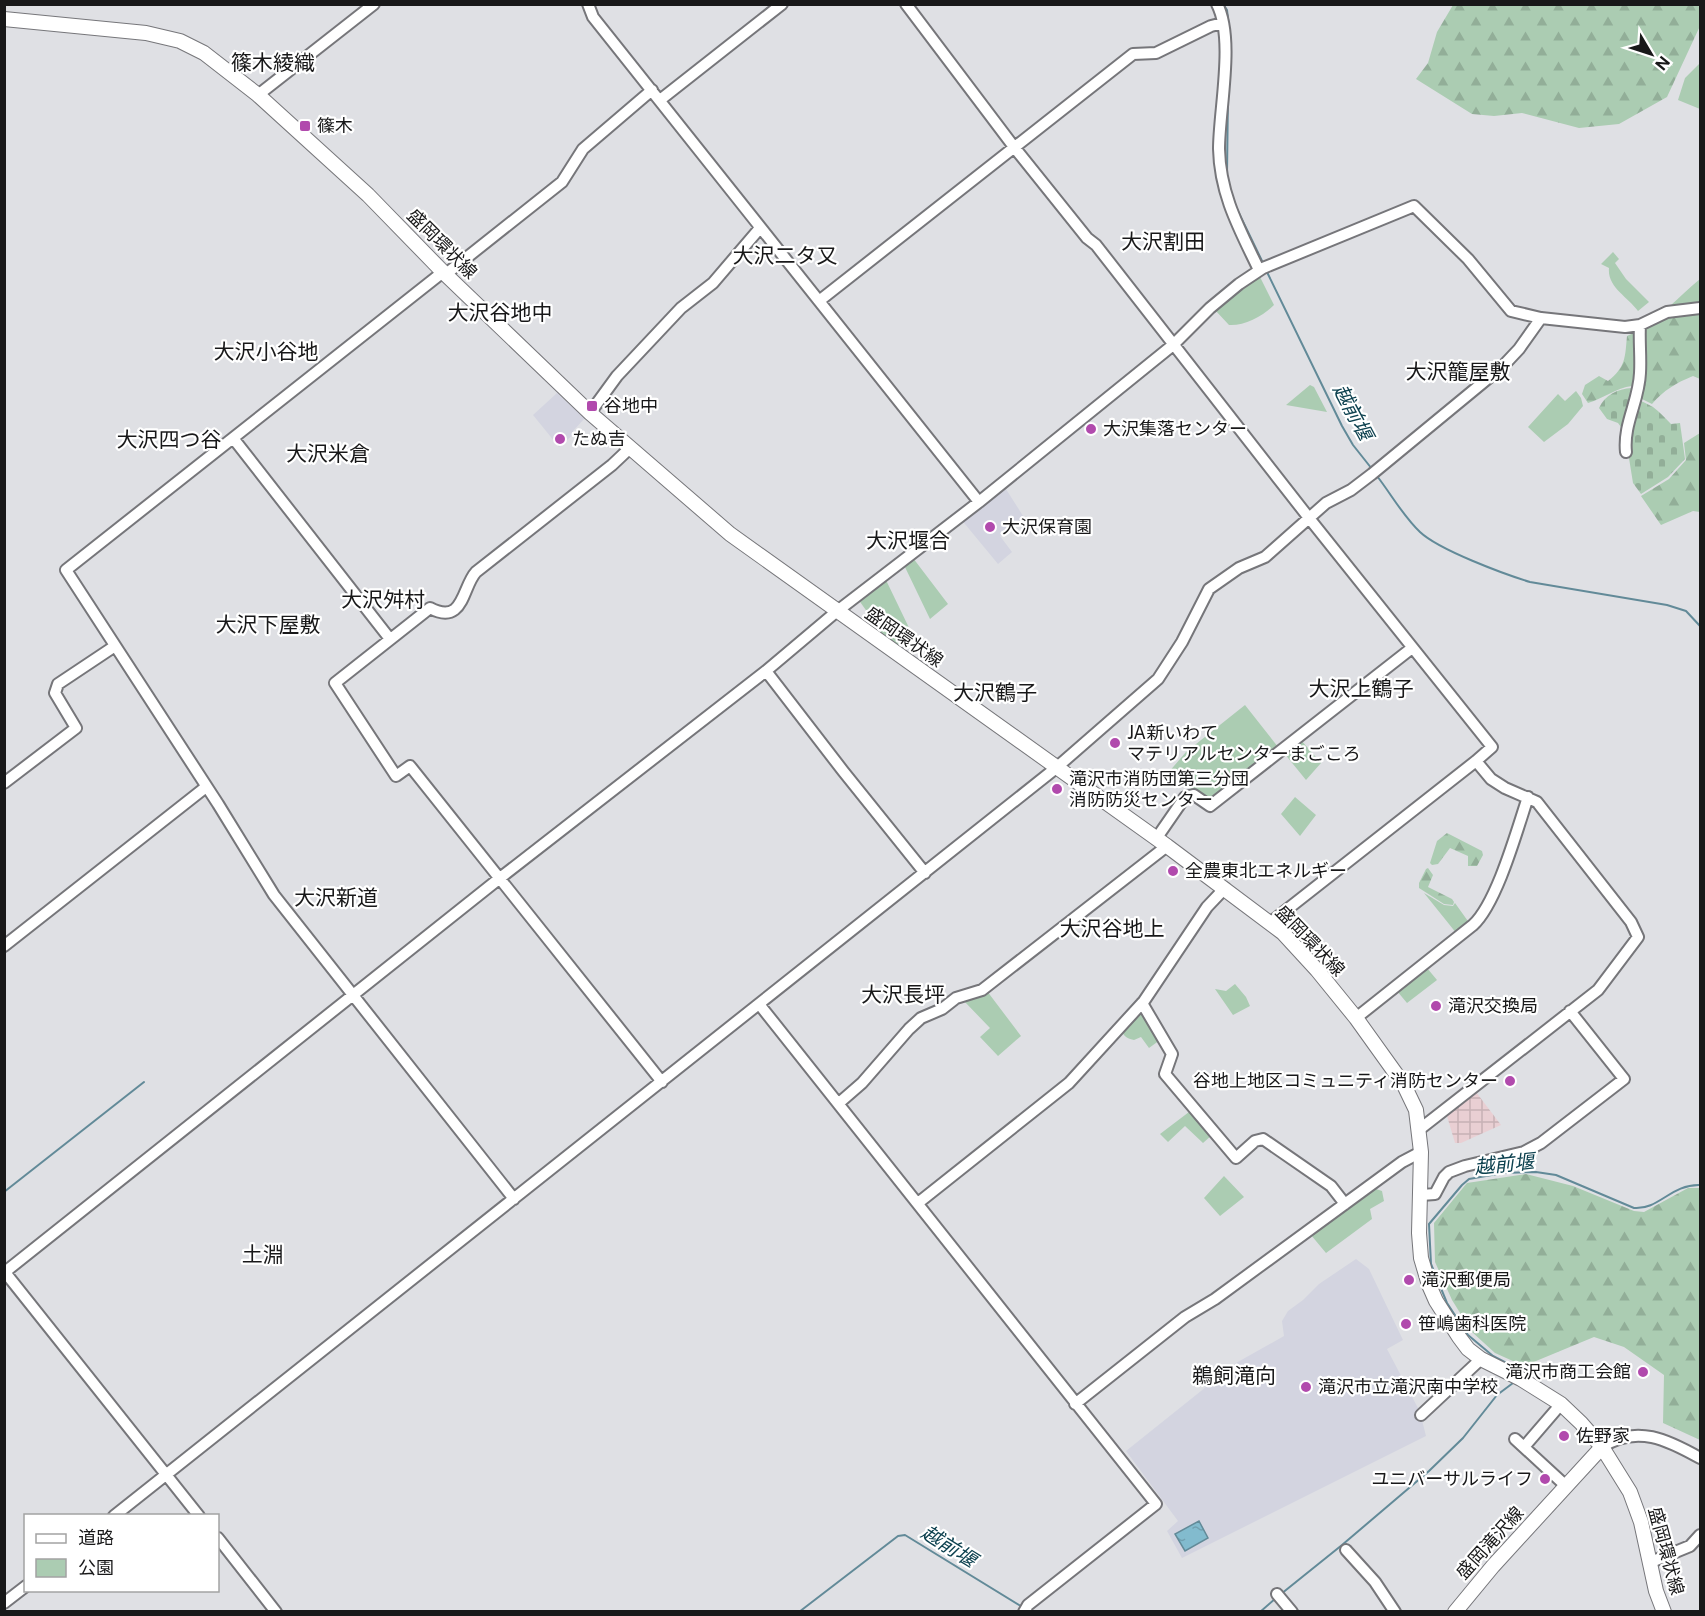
<svg xmlns="http://www.w3.org/2000/svg" width="1705" height="1616" font-family="'Public Sans','Noto Sans JP',sans-serif">
<style>
.built{fill:#d3d4e0}
.industrial{fill:url(#industrial-grid)}
.green{fill:#abccb2}
.forest{fill:url(#forest-firs)}
.cemetery{fill:url(#cemetery-stones)}
.water{fill:url(#water-ripples);stroke:#628a98;stroke-width:1.5}
.lines{fill:none;stroke-linecap:round;stroke-linejoin:round}
.stream{stroke:#628a98;stroke-width:2}
.minor-casing{stroke:#76767a;stroke-width:14}
.major-casing{stroke:#76767a;stroke-width:16}
.minor{stroke:#fff;stroke-width:10}
.major{stroke:#fff;stroke-width:14}
.poi-dot{fill:#b14aad;stroke:#fff;stroke-width:2}
.labels{text-anchor:middle;stroke-width:4.5;stroke-linejoin:round;paint-order:stroke}
.poi-label{font-size:18px;fill:#181819;stroke:#fff;text-anchor:start}
.street-label{font-size:18px;fill:#181819;stroke:#fff}
.water-label{font-size:20px;font-style:italic;fill:#0d414f;stroke:#fff}
.quarter-label{font-size:21px;fill:#181819;stroke:#fff}
</style>
<defs>
<pattern id="industrial-grid" width="8" height="8" patternUnits="userSpaceOnUse" patternTransform="scale(1.5)"><rect width="8" height="8" fill="#e9cfd3"/><path d="M0 4h8M4 0v8" fill="none" stroke="#c7b1b5"/></pattern>
<pattern id="forest-firs" width="22" height="20" patternUnits="userSpaceOnUse" patternTransform="scale(1.5)"><rect width="22" height="20" fill="#abccb2"/><path d="M5 1l3.5 6h-7zM16 11l3.5 6h-7z" fill="#92ae98"/></pattern>
<pattern id="cemetery-stones" width="16" height="16" patternUnits="userSpaceOnUse" patternTransform="scale(1.5)"><rect width="16" height="16" fill="#abccb2"/><path d="M2 7V4a2 2 0 0 1 4 0v3zM10 15v-3a2 2 0 0 1 4 0v3z" fill="#92ae98"/></pattern>
<pattern id="water-ripples" width="26" height="14" patternUnits="userSpaceOnUse" patternTransform="scale(1.5)"><rect width="26" height="14" fill="#82bbce"/><path d="M2 4q2-2 4 0t4 0M15 11q2-2 4 0t4 0" fill="none" stroke="#70a0b0"/></pattern>
</defs>
<rect width="100%" height="100%" fill="#dfe0e4"/>
<path class="built" d="M557 393 585 418 573 431 575 433 559 447 533 415Z
M1004 486 1025 519 1000 536 1012 552 998 564 960 518Z
M1356 1259 1369 1269 1403 1340 1387 1349 1420 1412 1426 1436 1182 1558 1167 1531 1178 1521 1126 1451 1236 1363 1284 1336 1282 1321 1288 1311 1303 1300 1319 1284Z"/>
<path class="industrial" d="M1476 1092 1501 1125 1461 1143H1455L1447 1116 1459 1104Z"/>
<path class="green" d="M1700 63V109L1678 100 1685 78Z
M1613 252 1619 259 1615 263 1626 279 1649 302 1638 311C1628 297 1607 287 1609 268L1601 264Z
M1260 277 1274 305C1263 316 1244 326 1229 325L1215 310 1251 281Z
M1700 279V302L1670 306C1680 297 1689 288 1700 279Z
M1310 385 1314 387 1327 412 1286 405Z
M1576 391 1581 398 1583 406 1568 424 1544 442 1528 427 1558 394 1565 401Z
M913 558 948 604 930 619 904 565Z
M885 578 912 634 896 647 876 634 868 613 858 599Z
M1245 705 1278 747 1209 802 1168 773 1186 752Z
M1301 740 1321 763 1306 780 1284 753Z
M1295 797 1316 815 1300 836 1281 814Z
M1424 893 1444 905 1453 906 1455 903 1470 924 1457 934Z
M1427 968 1437 980 1407 1003 1397 991Z
M1235 984 1246 997 1250 1006 1233 1015 1215 989 1226 991Z
M987 991 1021 1036 998 1056 980 1037 990 1028 964 1001Z
M1142 1010 1160 1040 1149 1048 1141 1037 1134 1040C1129 1039 1123 1037 1122 1030Z
M1189 1112H1193L1212 1135 1203 1143 1185 1126 1168 1142 1160 1134Z
M1224 1176 1244 1197 1220 1216 1204 1198Z
M1373 1188 1382 1191 1384 1201 1370 1209 1372 1219 1326 1253 1311 1235Z"/>
<path class="forest" d="M1453 5H1700V26L1667 97 1619 124 1579 128 1522 113 1494 116 1472 114 1416 79 1428 63 1437 32Z
M1700 314V379L1693 376C1676 383 1664 390 1652 404L1642 399 1632 386C1616 388 1604 398 1588 403L1582 394 1585 385 1599 376 1608 381C1626 367 1625 357 1627 336L1666 318Z
M1700 433V512L1693 511 1661 525 1641 496 1669 479 1686 460 1684 443Z
M1447 833 1482 851 1483 855 1477 866H1468V856L1450 848 1438 864 1432 865 1430 863 1437 841Z
M1428 868 1433 875 1428 887 1452 899 1454 902 1453 905 1444 904 1419 888V883L1426 869Z
M1526 1174 1573 1186 1634 1211 1644 1212 1688 1188H1700V1440L1663 1423 1664 1375 1624 1347 1594 1337 1524 1366 1495 1353 1472 1332 1452 1300 1435 1262 1434 1223 1467 1183Z"/>
<path class="cemetery" d="M1632 388C1635 401 1643 401 1653 407 1660 412 1665 418 1671 424L1680 423 1685 459 1668 477 1641 494 1633 483 1628 452 1627 435 1618 423 1607 419 1599 408C1605 395 1617 389 1632 388Z"/>
<path class="water" d="M1199 1521 1208 1538 1185 1551 1175 1534Z"/>
<g class="lines">
<path class="stream" d="M1223 4 1227 10 1230 36
M1227 174 1228 93
M1235 205 1264 265
M1266 270 1342 426 1353 445 1372 469
M1377 476C1391 494 1403 516 1420 532 1439 550 1504 574 1530 582L1667 605 1686 611 1700 626
M4 1192 144 1082
M1518 1371V1369L1493 1356 1468 1335 1447 1303 1431 1264 1429 1224 1462 1185 1469 1179 1503 1173 1536 1172 1556 1175 1634 1208C1659 1210 1671 1184 1700 1185
M1281 1594 1342 1545 1429 1471 1463 1438 1497 1395 1513 1383
M799 1612 898 1536 905 1535 1024 1608
M1260 1612 1276 1598"/>
<defs>
<path id="minor" d="M588 4 593 17 979 502
M906 4 1014 147 1087 238 1096 245 1309 518 1492 747 1476 761 1271 922
M1217 4C1235 39 1219 110 1219 149 1220 195 1240 230 1259 270
M258 95 374 4
M660 100 782 4
M443 272 66 570 218 804 274 895 514 1199
M446 274 562 182 583 149 652 90
M819 301 1133 54 1156 53 1211 26 1223 23
M590 413 617 376 681 308 713 283 760 228
M233 438 390 639
M630 448 612 465 476 572C462 587 464 626 430 608L335 683 396 776 410 766 662 1082
M1626 452C1623 424 1639 401 1640 373 1641 357 1639 341 1640 325
M766 671 843 771 925 873
M4 783 76 728 55 693 58 684 115 646
M1156 839 1185 797 1194 795 1210 806 1412 648
M4 946 206 787
M1142 1003 1172 1054 1165 1074 1236 1158 1255 1141 1263 1139 1331 1186 1345 1204
M759 1004 1156 1504 1028 1605 1024 1612
M1356 1018 1473 925C1497 903 1517 830 1528 797
M839 1103 862 1083 909 1029 921 1018 942 1009 956 998 982 990 1167 846
M1420 1129 1598 990 1638 937 1631 922 1537 802 1505 788 1491 779 1476 761
M1421 1195 1435 1194 1444 1177 1449 1172 1465 1166 1524 1152 1541 1143 1624 1079 1570 1011
M918 1203 1069 1083 1144 1001 1207 907 1225 888
M4 1271 199 1516
M5 1272 500 878 766 671 836 612 979 502 1173 345 1210 308 1239 284 1263 268 1414 206 1468 259 1511 311 1541 318 1625 327 1640 325 1667 312 1700 308
M1075 1404 1185 1317 1215 1299 1402 1162 1421 1152
M1421 1415 1481 1359
M1515 1439 1566 1486
M1524 1447 1561 1404
M1602 1447C1637 1424 1668 1440 1700 1458
M114 1516 1056 768 1158 679 1182 642 1209 589 1239 568 1265 557 1326 503 1351 490 1372 474 1503 366 1519 349 1541 318
M218 1538 276 1612
M1346 1550 1375 1582 1395 1612
M1651 1562 1690 1546 1700 1535
M1277 1594 1292 1612
M4 1603 26 1586"/>
<path id="major" d="M4 19 146 33 180 41 204 53 258 95 368 195 443 272 590 413 730 534 1167 846 1283 933 1317 970 1356 1018 1404 1085 1416 1110 1421 1152 1419 1233 1421 1258 1429 1285 1436 1301 1459 1337 1468 1349 1481 1359 1521 1379 1561 1404 1581 1423 1602 1447 1630 1492 1641 1522 1656 1591 1664 1612
M1455 1612 1493 1566 1602 1447"/>
</defs>
<use href="#minor" class="minor-casing"/>
<use href="#major" class="major-casing"/>
<use href="#minor" class="minor"/>
<use href="#major" class="major"/>
</g>
<g class="poi-dot">
<rect x="299" y="120" width="12" height="12" rx="3"/>
<rect x="586" y="400" width="12" height="12" rx="3"/>
<circle cx="1091" cy="429" r="6"/>
<circle cx="560" cy="439" r="6"/>
<circle cx="990" cy="527" r="6"/>
<circle cx="1115" cy="743" r="6"/>
<circle cx="1057" cy="789" r="6"/>
<circle cx="1173" cy="871" r="6"/>
<circle cx="1436" cy="1006" r="6"/>
<circle cx="1510" cy="1081" r="6"/>
<circle cx="1409" cy="1280" r="6"/>
<circle cx="1406" cy="1324" r="6"/>
<circle cx="1643" cy="1372" r="6"/>
<circle cx="1306" cy="1387" r="6"/>
<circle cx="1564" cy="1436" r="6"/>
<circle cx="1545" cy="1479" r="6"/>
</g>
<g class="labels">
<g class="poi-label">
<text x="317" y="132">篠木</text>
<text x="604" y="412">谷地中</text>
<text x="1103" y="435">大沢集落センター</text>
<text x="572" y="445">たぬ吉</text>
<text x="1002" y="533">大沢保育園</text>
<text x="1127" y="739">JA新いわて<tspan x="1127" dy="21">マテリアルセンターまごころ</tspan></text>
<text x="1069" y="785">滝沢市消防団第三分団<tspan x="1069" dy="21">消防防災センター</tspan></text>
<text x="1185" y="877">全農東北エネルギー</text>
<text x="1448" y="1012">滝沢交換局</text>
<text x="1498" y="1087" text-anchor="end">谷地上地区コミュニティ消防センター</text>
<text x="1421" y="1286">滝沢郵便局</text>
<text x="1418" y="1330">笹嶋歯科医院</text>
<text x="1631" y="1378" text-anchor="end">滝沢市商工会館</text>
<text x="1318" y="1393">滝沢市立滝沢南中学校</text>
<text x="1576" y="1442">佐野家</text>
<text x="1533" y="1485" text-anchor="end">ユニバーサルライフ</text>
</g>
<g class="street-label">
<text transform="translate(442 244) rotate(45)" y="6">盛岡環状線</text>
<text transform="translate(904 637) rotate(35)" y="6">盛岡環状線</text>
<text transform="translate(1310 941) rotate(46)" y="6">盛岡環状線</text>
<text transform="translate(1490 1543) rotate(-48)" y="6">盛岡滝沢線</text>
<text transform="translate(1666 1551) rotate(75)" y="6">盛岡環状線</text>
</g>
<g class="water-label">
<text transform="translate(1353 412) rotate(62)" y="7">越前堰</text>
<text transform="translate(1504 1164) rotate(-6)" y="7">越前堰</text>
<text transform="translate(949 1546) rotate(32)" y="7">越前堰</text>
</g>
<g class="quarter-label">
<text x="273" y="70">篠木綾織</text>
<text x="1163" y="249">大沢割田</text>
<text x="785" y="263">大沢二タ又</text>
<text x="500" y="320">大沢谷地中</text>
<text x="266" y="359">大沢小谷地</text>
<text x="1458" y="379">大沢籠屋敷</text>
<text x="169" y="447">大沢四つ谷</text>
<text x="328" y="461">大沢米倉</text>
<text x="908" y="548">大沢堰合</text>
<text x="383" y="607">大沢舛村</text>
<text x="268" y="632">大沢下屋敷</text>
<text x="1361" y="696">大沢上鶴子</text>
<text x="995" y="700">大沢鶴子</text>
<text x="336" y="905">大沢新道</text>
<text x="1112" y="936">大沢谷地上</text>
<text x="903" y="1002">大沢長坪</text>
<text x="263" y="1262">土淵</text>
<text x="1234" y="1383">鵜飼滝向</text>
</g>
</g>
<rect width="1705" height="1616" fill="none" stroke="#181819" stroke-width="12"/>
<rect x="24" y="1514" width="195" height="78" fill="#ffffff" stroke="#a3a3a3" stroke-width="1.5"/>
<rect x="36" y="1534" width="30" height="9" fill="#ffffff" stroke="#a3a3a3" stroke-width="1.5"/>
<text x="78" y="1544" font-size="18" fill="#181819">道路</text>
<rect x="36" y="1559" width="30" height="18" fill="#abccb2" stroke="#a3a3a3" stroke-width="1.5"/>
<text x="78" y="1574" font-size="18" fill="#181819">公園</text>
<g transform="translate(1651 54) rotate(129)" stroke="#ffffff" stroke-width="4.5" paint-order="stroke">
<path d="M0-4.5L10 22L0 15L-10 22Z" fill="#181819"/>
<text y="-9" font-size="16" font-weight="bold" text-anchor="middle" fill="#181819">N</text>
</g>
</svg>
